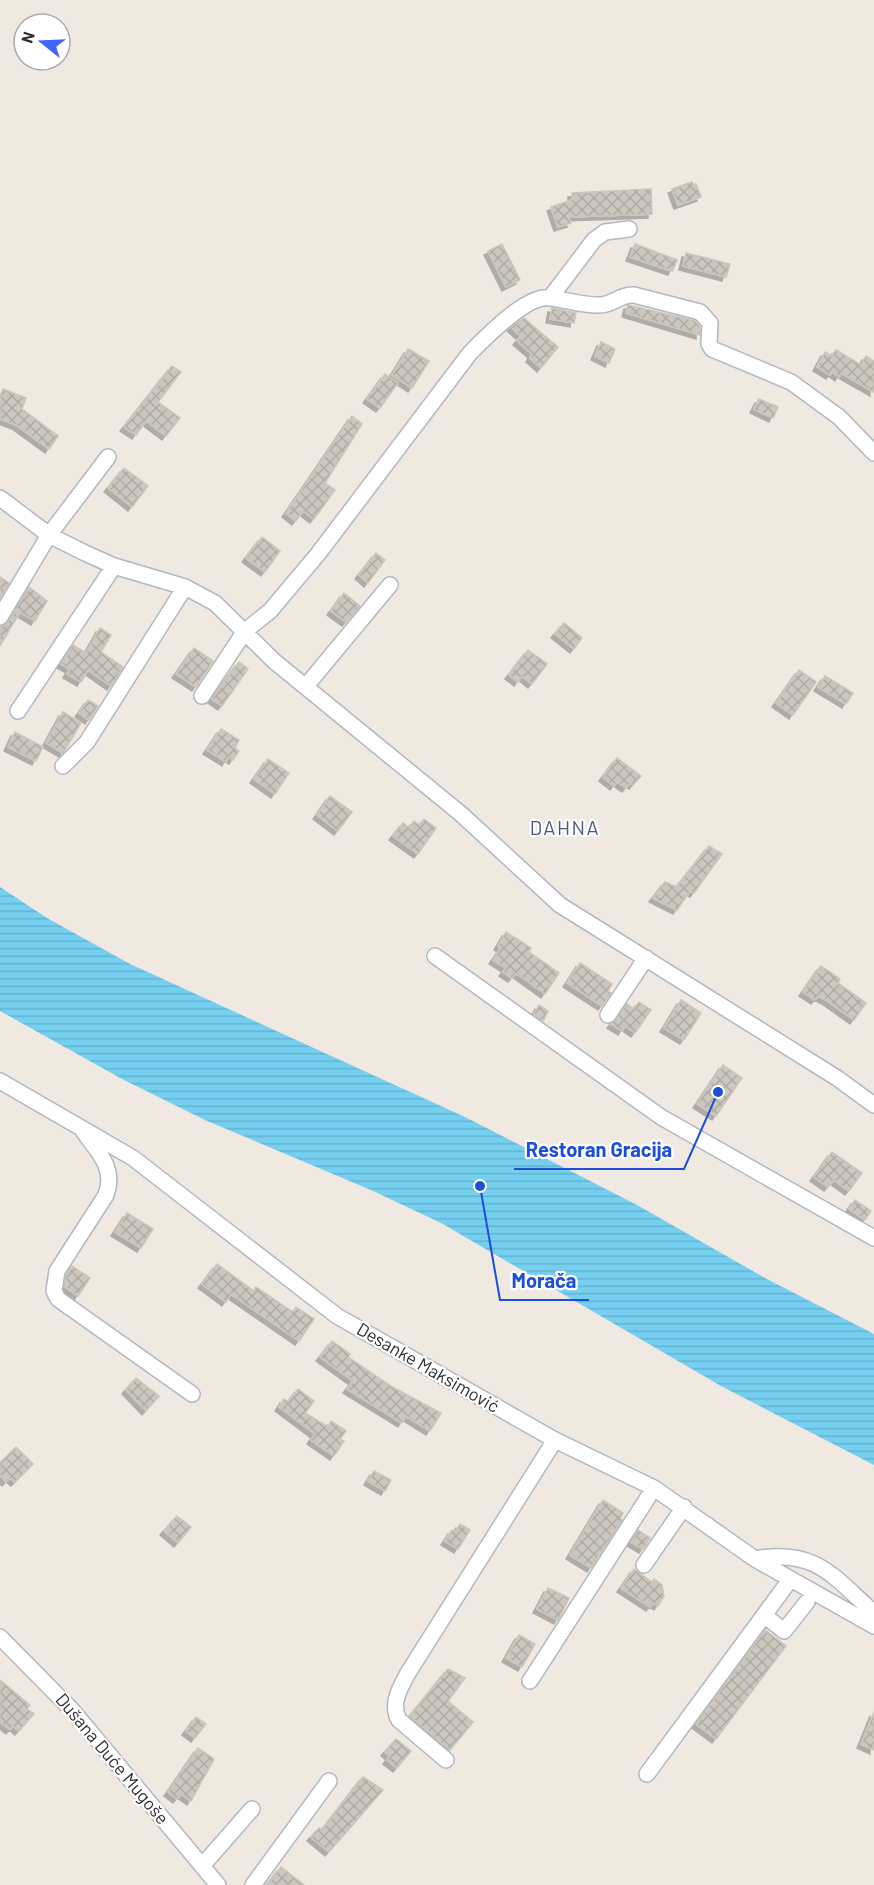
<svg xmlns="http://www.w3.org/2000/svg" width="874" height="1885" font-family="Barlow,sans-serif">
<style>
.water{fill:url(#water-rules)}
.building{fill:url(#building-cross-hatch);stroke:#cbc5ba;stroke-width:1.5;filter:url(#shadow)}
.lines{fill:none;stroke-linecap:round;stroke-linejoin:round}
.minor-casing{stroke:#b4b7c1;stroke-width:18}
.minor{stroke:#fff;stroke-width:15}
.labels{text-anchor:middle;stroke-width:4.5;stroke-linejoin:round;paint-order:stroke}
.street-label{font-size:18px;fill:#2e2e2e;stroke:#fff}
.neighbourhood-label{font-size:20px;letter-spacing:1.5px;fill:#4d5680;stroke:#fff}
.leader{fill:none;stroke:#1d4ed8;stroke-width:2}
.callout-dot{fill:#1d4ed8;stroke:#fff;stroke-width:2}
.callout-label{font-size:20px;text-anchor:middle;font-weight:bold;fill:#1d4ed8;stroke:#fff;stroke-width:4.5;stroke-linejoin:round;paint-order:stroke}
</style>
<defs>
<pattern id="water-rules" width="6" height="5" patternUnits="userSpaceOnUse" patternTransform="scale(1.5)"><rect width="6" height="5" fill="#75cff0"/><path d="M0 2.5h6" fill="none" stroke="#66b2ce"/></pattern>
<pattern id="building-cross-hatch" width="8" height="8" patternUnits="userSpaceOnUse" patternTransform="scale(1.5)"><rect width="8" height="8" fill="#cbc7bf"/><path d="M0 0l8 8M0 8l8-8" fill="none" stroke="#afaba4"/></pattern>
<filter id="shadow"><feDropShadow dx="-4" dy="4" stdDeviation="0" flood-color="#0004"/></filter>
</defs>
<rect width="100%" height="100%" fill="#efe9e1"/>
<path class="water" d="M0 887 47 918 130 964 465 1117 637 1205 765 1278 874 1334V1465L721 1386 441 1223 371 1190 205 1120 122 1079 0 1011Z"/>
<path class="building" d="M692 182 693 185 696 184 701 197 678 205 672 189Z
M651 189 652 214 568 217 571 223 558 227 551 207 572 200V193Z
M502 244 520 280 506 287 488 251Z
M635 244 677 260 672 271 630 257Z
M686 253 730 264 726 277 683 266Z
M628 305 695 321 700 327V335L626 313Z
M552 308 576 313 574 323 550 319Z
M524 318 558 347 541 368 530 358 532 354 517 341 521 336 511 327Z
M601 342 615 349 609 363 595 356Z
M408 349 429 361 412 388 392 375Z
M836 350 861 365 866 356 874 361V392L841 373 839 377 832 372 830 375 817 367 825 352 832 356Z
M172 366 181 372 158 402 180 418 166 436 146 421 136 435 124 427Z
M385 374 398 383 380 408 367 399Z
M3 389 26 398 22 409 58 436 49 449 16 425 0 419V398Z
M759 399 778 407 773 418 754 409Z
M352 416 362 424 325 483 335 490 314 519 303 511 296 521 286 513Z
M124 468 148 486 132 507 108 488Z
M262 537 280 551 265 572 246 558Z
M376 553 385 560 368 583 359 575Z
M0 577 9 583 0 598Z
M29 587 47 601 35 621 20 612 0 646V627L8 622Z
M344 593 360 606 346 622 331 611Z
M564 623 582 638 574 649 555 634Z
M100 628 111 635 101 652 123 667 111 686 88 670 81 682 67 674 70 669 61 664 73 645 86 653Z
M194 648 213 661 196 687 176 674Z
M528 650 547 664 532 684 522 676 518 682 509 675Z
M239 662 248 669 222 706 212 699Z
M799 670 816 682 793 715 776 703Z
M825 676 853 693 846 704 818 687Z
M88 700 98 706 89 720 79 713Z
M63 712 81 723 63 753 46 743Z
M221 729 239 740 235 748 239 751 233 760 228 757 226 762 207 750Z
M15 732 43 747 36 761 8 747Z
M617 758 641 776 633 785 630 783 626 788 617 782 614 786 603 777Z
M268 759 289 773 275 794 254 779Z
M330 796 352 812 338 831 317 815Z
M424 819 436 828 418 854 393 836 403 823 409 828 414 821 419 825Z
M709 846 722 854 694 893 690 891 677 910 653 898 665 882 677 887Z
M506 932 531 948 529 952 559 973 545 994 516 973 512 978 503 972 506 968 493 960 501 948 498 946Z
M580 963 612 984 608 991 611 993 602 1006 567 983Z
M821 966 840 979 838 983 866 1003 854 1020 826 1000 818 996 815 1000 803 992Z
M681 1000 701 1013 684 1040 664 1028Z
M639 1002 651 1010 635 1033 625 1026 622 1031 611 1024 627 1004 634 1009Z
M539 1005 548 1011 543 1021 534 1014Z
M723 1065 742 1078 716 1116 697 1104Z
M832 1152 862 1173 849 1191 834 1180 828 1187 814 1177Z
M855 1200 871 1211 865 1220 849 1209Z
M127 1213 153 1229 141 1248 115 1232Z
M217 1264 254 1291 256 1287 293 1312 296 1307 314 1319 299 1341 231 1294 226 1302 202 1284Z
M72 1266 90 1278 78 1296 65 1287 66 1275Z
M332 1341 350 1354 348 1357 394 1388 441 1413 430 1431 406 1416 402 1423 347 1389 353 1381 320 1357Z
M136 1378 159 1396 146 1411 126 1390Z
M298 1389 314 1401 305 1413 328 1427 331 1421 346 1431 340 1439 344 1441 334 1456 311 1440 315 1434 279 1407 284 1399 288 1402Z
M16 1447 33 1464 15 1482 10 1478 6 1482 0 1475V1463Z
M374 1471 391 1480 385 1491 368 1481Z
M603 1500 623 1513 620 1518 622 1520 591 1568 570 1555Z
M177 1516 191 1527 178 1543 164 1531Z
M460 1524 470 1530 458 1549 445 1541 452 1530 455 1532Z
M638 1530 650 1538 643 1549 631 1542Z
M634 1569 652 1582 654 1579 662 1585 664 1596 658 1606 653 1603 650 1607 621 1588Z
M548 1588 569 1598 558 1620 537 1609Z
M765 1630 786 1646 716 1739 696 1724Z
M519 1635 535 1644 522 1667 506 1658Z
M448 1669 465 1678 448 1701 473 1722 450 1750 410 1716Z
M0 1680 30 1705 27 1709 34 1714 19 1731 13 1726 10 1730 0 1722Z
M874 1712V1750L861 1744Z
M196 1717 206 1724 195 1738 186 1731Z
M396 1739 411 1751 397 1768 387 1760 390 1756 385 1752Z
M198 1748 214 1759 191 1801 181 1794 177 1799 168 1792Z
M363 1777 383 1790 329 1852 311 1837 319 1828 322 1830Z
M281 1867 304 1885H267Z"/>
<g class="lines">
<defs>
<path id="minor" d="M550 298 594 240 605 232 629 229
M0 498 49 535 85 553 114 566 185 587 215 603 274 661 461 814 560 905 837 1078 874 1105
M0 617 49 535 108 457
M306 686 390 585
M202 696 245 631 270 611 318 554 470 353C486 337 526 295 549 298 566 299 582 306 600 305 613 305 620 294 634 295L700 312 710 323 709 344 712 349 791 382 839 417 874 453
M18 711 114 566
M63 766 87 742 185 587
M435 956 661 1117 874 1238
M608 1015 646 958
M0 1081 133 1158 337 1316 555 1440 654 1488 755 1559 874 1626
M83 1131C98 1152 116 1168 106 1195L57 1271 54 1291 58 1299 192 1394
M755 1559C815 1548 833 1576 874 1613
M644 1565 684 1507
M764 1615 784 1631 807 1602
M0 1637 72 1710 218 1885
M530 1681 654 1488
M446 1760 399 1720C390 1704 400 1688 408 1673L555 1440
M647 1774 790 1580
M202 1866 252 1809
M253 1885 329 1781"/>
</defs>
<use href="#minor" class="minor-casing"/>
<use href="#minor" class="minor"/>
</g>
<g class="labels">
<g class="street-label">
<text transform="translate(428 1368) rotate(30)" y="6">Desanke Maksimović</text>
<text transform="translate(112 1759) rotate(50)" y="6">Dušana Duće Mugoše</text>
</g>
<g class="neighbourhood-label">
<text x="565" y="835">DAHNA</text>
</g>
</g>
<path class="leader" d="M718 1092L684 1169H514M480 1186L500 1300H589"/>
<g class="callout-dot">
<circle cx="718" cy="1092" r="6"/>
<circle cx="480" cy="1186" r="6"/>
</g>
<g class="callout-label">
<text x="599" y="1157">Restoran Gracija</text>
<text x="544" y="1288">Morača</text>
</g>
<g transform="translate(42 42) rotate(288)"><circle r="28" fill="#ffffff" stroke="#ababab" stroke-width="1.5"/>
<path d="M0-4.5L10 22L0 15L-10 22Z" fill="#4264fb"/>
<text y="-9" font-size="16" font-weight="bold" text-anchor="middle" fill="#2e2e2e">N</text>
</g>
</svg>
